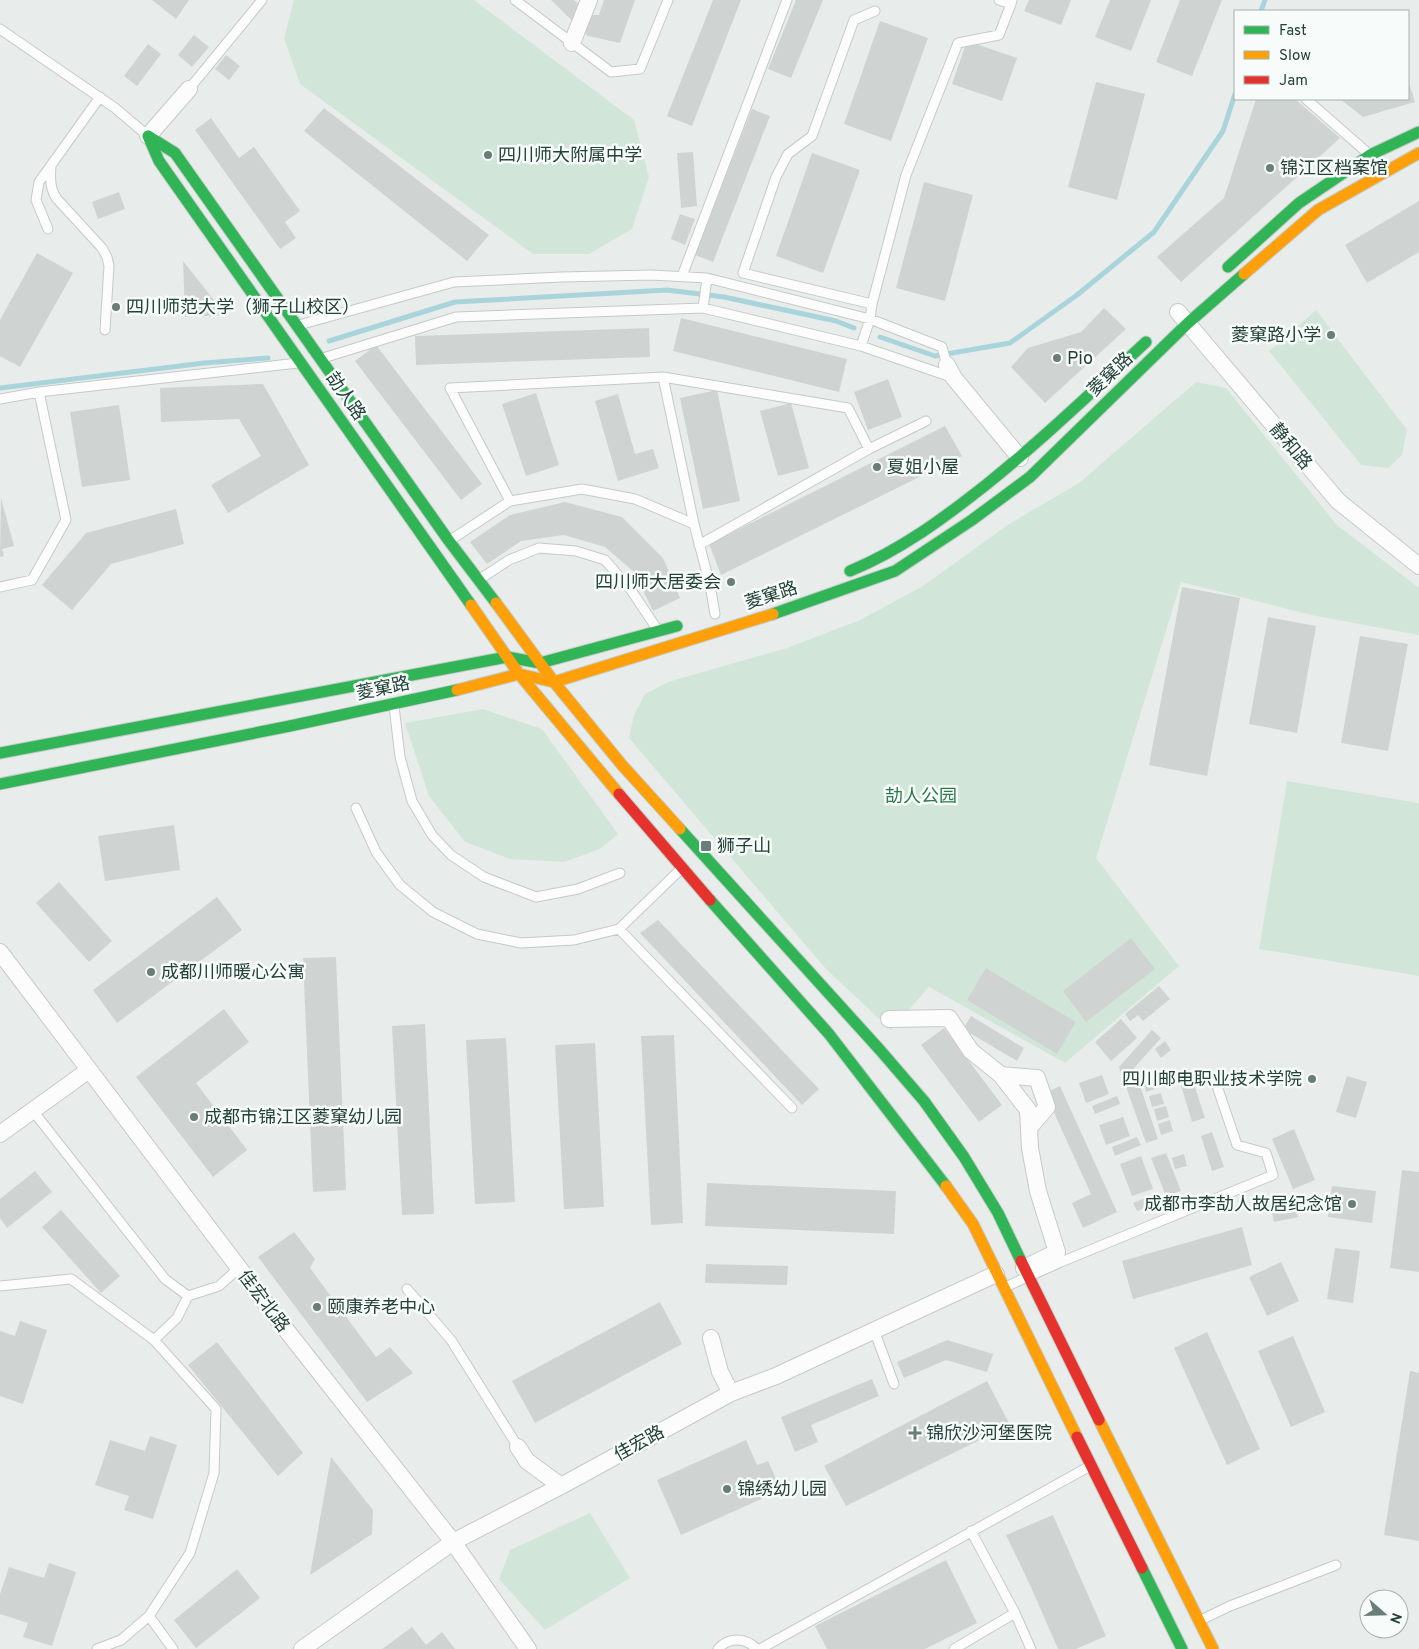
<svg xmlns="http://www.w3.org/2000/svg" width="1419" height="1649" font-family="Overpass,'Noto Sans SC',sans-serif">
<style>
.green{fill:#d1e6d8}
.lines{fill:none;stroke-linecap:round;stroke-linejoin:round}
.stream{stroke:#a9d4db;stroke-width:5}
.building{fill:#cfd4d2}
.lane-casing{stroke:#c5cac8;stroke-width:11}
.street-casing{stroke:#c5cac8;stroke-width:18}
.fast-casing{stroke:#c3cbc8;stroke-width:13}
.slow-casing{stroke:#c3cbc8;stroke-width:13}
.jam-casing{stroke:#c3cbc8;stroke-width:13}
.lane{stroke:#fcfcfc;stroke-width:9}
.street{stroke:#fcfcfc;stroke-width:16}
.fast{stroke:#30b455;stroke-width:11}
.slow{stroke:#ff9f0a;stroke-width:11}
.jam{stroke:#e5322d;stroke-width:11}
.poi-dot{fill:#697e78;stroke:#f7fbf9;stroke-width:2}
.labels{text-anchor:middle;stroke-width:5;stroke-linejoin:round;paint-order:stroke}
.poi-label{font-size:18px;fill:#24423a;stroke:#f7fbf9;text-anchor:start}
.street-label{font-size:18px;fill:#24423a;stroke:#f7fbf9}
.park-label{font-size:18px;fill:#2d7a4b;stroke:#f7fbf9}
</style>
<rect width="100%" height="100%" fill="#e8edeb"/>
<path class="green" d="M294 0H474L634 120 649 177 632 229 589 254H533L300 84 284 38Z
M1316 310 1407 430 1402 455 1388 468 1361 465 1269 351Z
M1196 382 1226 388 1337 525 1419 588V635L1311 615 1181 582 1096 858 1179 966 1065 1063 929 987 891 1030 826 969 629 738 634 715 645 694 668 682 787 648 860 620 923 586 1009 524 1079 483Z
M483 709 542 729 618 834 600 849 564 862 510 859 465 842 429 796 405 723Z
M1287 781 1419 803V976L1259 949Z
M590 1513 630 1578 545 1630 499 1579 510 1550Z"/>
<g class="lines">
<path class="stream" d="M1261 11 1265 0
M880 337 935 356 1010 343 1077 295 1154 232 1223 131 1235 94
M329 341 455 302 667 290 724 297 836 321 854 328
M0 388 204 363 268 358"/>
</g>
<path class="building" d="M152 0H189L176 19Z
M551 0H574L590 15H599L604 0H635L620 43 588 36Z
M713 0H741L692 126 667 116Z
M796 0H823L791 78 768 69Z
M1029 0H1071L1061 25 1024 11Z
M1110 0H1151L1131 51 1095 37Z
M1180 0H1222L1192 76 1156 62Z
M880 21 928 38 891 141 844 124Z
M194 35 209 47 192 67 178 55Z
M967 41 1017 58 1002 101 952 84Z
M148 44 161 54 137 86 124 76Z
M226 55 240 66 229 80 215 69Z
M1408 80 1415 102 1363 117 1340 99H1408Z
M1096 82 1145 94 1117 200 1068 187Z
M1256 99H1295L1340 138 1181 282 1157 257 1224 198Z
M324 108 489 235 467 261 304 131Z
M752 109 770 116 713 262 695 255Z
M211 118 239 158 254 147 300 211 285 222 296 238 280 249 195 130Z
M693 152 697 206 681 208 677 153Z
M812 153 860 170 823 273 776 256Z
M924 182 973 195 945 301 896 288Z
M119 192 125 209 98 219 92 202Z
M1419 201V252L1367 283 1345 245Z
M680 214 695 219 685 245 671 239Z
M37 253 73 273 20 367 0 356V320Z
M183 261 226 315 185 317Z
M1104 308 1126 329 1045 403 1011 367 1028 348 1081 332Z
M681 318 847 359 839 392 673 351Z
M649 328 650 357 416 365 415 336Z
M376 345 482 484 461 500 355 361Z
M888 379 902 417 868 430 854 392Z
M263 384 309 465 228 513 211 485 261 456 239 419 161 422 160 388Z
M717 390 740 501 703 509 680 398Z
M536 393 559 465 526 476 502 404Z
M618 394 635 454 653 449 659 468 618 481 595 401Z
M791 403 809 468 778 476 760 411Z
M119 405 130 480 82 487 70 412Z
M945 426 962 456 721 575 709 544Z
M1 498 14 546 2 549 4 556 0 557Z
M565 502 622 517 663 558 680 598 653 611 634 572 605 547 564 535 521 541 487 564 470 542 510 515Z
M176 509 184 544 111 564 72 610 42 585 86 533Z
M1182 587 1240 598 1207 776 1149 765Z
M1268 617 1316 626 1297 733 1249 724Z
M1360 636 1408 644 1388 751 1341 743Z
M174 825 180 870 105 881 98 836Z
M59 882 112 941 89 962 36 903Z
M217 897 242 930 117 1023 93 990Z
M658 920 819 1089 802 1105 640 933Z
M1131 938 1155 969 1086 1022 1063 991Z
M336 957 346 1190 313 1192 303 958Z
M986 968 1076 1022 1057 1054 967 1000Z
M1159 986 1170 999 1143 1021 1138 1015 1130 1021 1125 1014Z
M224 1009 249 1042 196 1083 247 1150 213 1177 136 1077Z
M971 1016 1024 1048 1017 1061 963 1029Z
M1121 1019 1137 1038 1111 1061 1095 1042Z
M425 1024 434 1214 402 1215 392 1026Z
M944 1028 1002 1105 979 1122 921 1045Z
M1152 1030 1161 1038 1134 1068 1158 1139 1146 1143 1119 1067Z
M674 1035 683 1223 651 1225 641 1036Z
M506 1038 515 1202 475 1204 466 1040Z
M1165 1041 1171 1050 1161 1058 1155 1049Z
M595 1043 604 1207 564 1209 555 1045Z
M1102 1075 1109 1094 1086 1103 1079 1083Z
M1347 1076 1367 1082 1356 1118 1336 1112Z
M1155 1077 1158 1088 1146 1092 1143 1080Z
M1192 1078 1205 1118 1192 1122 1180 1082Z
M1060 1086 1117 1212 1083 1228 1072 1203 1091 1194 1045 1093Z
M1161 1093 1164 1104 1152 1107 1149 1096Z
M1117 1096 1120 1104 1095 1114 1092 1106Z
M1166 1106 1169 1117 1157 1121 1154 1109Z
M1123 1117 1130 1136 1106 1145 1099 1125Z
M1170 1120 1173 1131 1161 1135 1158 1124Z
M1294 1129 1315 1180 1293 1189 1272 1139Z
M1212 1132 1224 1167 1212 1171 1201 1136Z
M1137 1137 1141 1145 1115 1156 1112 1147Z
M1166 1153 1181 1191 1166 1196 1151 1158Z
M1184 1154 1187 1166 1175 1169 1172 1158Z
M1141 1156 1153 1189 1132 1196 1120 1164Z
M1402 1170 1419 1172V1272L1390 1268Z
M35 1171 52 1192 7 1228 0 1218V1199Z
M707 1183 896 1191 894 1234 705 1226Z
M1332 1186 1376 1191 1372 1223 1328 1217Z
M1158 1193 1162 1201 1137 1211 1133 1203Z
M1294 1199 1298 1217 1274 1222 1270 1204Z
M61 1210 120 1276 101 1293 42 1227Z
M1242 1227 1252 1265 1133 1299 1122 1261Z
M294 1232 315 1259 310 1268 376 1357 390 1347 413 1373 367 1402 258 1257Z
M1335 1248 1360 1251 1353 1303 1327 1299Z
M1281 1262 1299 1301 1267 1316 1249 1277Z
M706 1264 788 1266 787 1285 705 1283Z
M660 1302 682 1344 535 1423 512 1381Z
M20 1321 47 1330 23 1404 0 1396V1331L15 1336Z
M1207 1332 1260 1449 1227 1465 1174 1348Z
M1293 1336 1325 1412 1291 1427 1258 1351Z
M947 1340 993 1354 987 1372 946 1360 904 1378 897 1362Z
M217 1342 303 1453 278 1476 188 1365Z
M1410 1371 1419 1373V1541L1384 1535Z
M872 1379 879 1396 811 1425 818 1442 795 1452 781 1417Z
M987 1381 1010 1425 846 1506 824 1466Z
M150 1436 177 1445 153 1519 124 1510 129 1496 95 1485 110 1440 145 1451Z
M746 1440 757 1465 768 1461 781 1490 681 1535 657 1480Z
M331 1457 373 1510 372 1534 310 1575Z
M1053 1515 1106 1636 1076 1649H1058L1030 1585 1006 1535Z
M946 1560 977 1623 925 1649H827L815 1626Z
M49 1563 76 1572 52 1646 23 1637 28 1623 0 1614V1594L9 1567 44 1578Z
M237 1569 260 1598 196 1648 174 1620Z
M412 1627 426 1645 442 1632 455 1649H382Z"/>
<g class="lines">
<defs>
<path id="lane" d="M515 0 611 72 640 69 668 0
M999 0 1011 4 1012 0
M875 11 854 20 812 136 788 154 776 177 743 273 872 304 906 175 958 43 999 35 1011 4
M0 29 115 108 148 136
M189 89 262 0
M1306 99 1370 155
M51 166C50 179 50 189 57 199L102 248 107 257 109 266 105 330
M48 229 36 200 39 182 100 97
M682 276 787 0
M872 304 870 319 861 346 954 378
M703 308 707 278
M299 325 454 282 561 277 651 275 707 278 870 319 942 347 947 365
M323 358 456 317 703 308 861 346
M663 377 694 524 710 585 715 614
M0 399 39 392 298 363
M510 501 450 388 663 377 848 408 869 449
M449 541 510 501 582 489 635 499 694 524
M699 545 869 449 926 421
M480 579 509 560 539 548 576 551 605 560 631 590 657 629
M0 587 32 580 66 520 39 392
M394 706 400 757 412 801 432 835 451 855 484 877 536 897 578 889 620 873
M356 808 376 852 400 885 433 912 477 934 521 943 574 940 619 929
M681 869 619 929 792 1108
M33 1111 165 1279 188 1296 219 1286 239 1268
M0 1286 71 1279 154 1340 216 1409 214 1473 190 1553 149 1616 121 1640 97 1649
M1003 1288 1061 1262 1273 1175 1266 1153 1237 1145 1218 1089
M407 1289 451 1340 518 1447
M874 1330 894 1384
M154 1340 177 1318 188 1296
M1015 1613 1031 1649
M149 1616 173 1649
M1199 1621 1230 1606 1336 1565
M718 1649C729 1636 746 1638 757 1649
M760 1649 1090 1466
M954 1649 1015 1613 971 1531"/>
<path id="street" d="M572 43 589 0
M148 136 189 89
M1178 312 1338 501 1419 566
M947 365 954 378 1020 458
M0 952 276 1317 453 1542 528 1649
M889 1019 949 1018 971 1051 1001 1075 1028 1110 1030 1148 1038 1191 1057 1252 1024 1268
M1001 1075 1037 1078 1047 1107 1029 1128
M0 1134 89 1070
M711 1338 720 1372 731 1393
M518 1447 527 1461 561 1486
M302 1649 453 1542 561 1486 731 1393 776 1376 996 1274"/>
<path id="fast" d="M148 136 175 153 449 541 496 603
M148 136 159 161 471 605
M1228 267 1299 203 1370 155 1419 132
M850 571C901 550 944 518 987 484 1043 439 1094 390 1146 342
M773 614 895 571 972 520 1030 477 1188 323 1244 274
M0 753 507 657 540 663 677 626
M0 784 290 726 457 690
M680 829 880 1050 924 1101 964 1157 998 1213 1021 1261
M710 900 829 1034 946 1186
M1142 1568 1182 1649"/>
<path id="slow" d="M1244 274 1318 210 1419 153
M496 603 554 682 622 765 680 829
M471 605 519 674 619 794
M457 690 519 674 554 682 773 614
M946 1186 973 1224 1077 1437
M1099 1420 1213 1649"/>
<path id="jam" d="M619 794 710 900
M1021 1261 1099 1420
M1077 1437 1142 1568"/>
</defs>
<use href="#lane" class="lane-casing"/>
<use href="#street" class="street-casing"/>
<use href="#fast" class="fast-casing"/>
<use href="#slow" class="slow-casing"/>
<use href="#jam" class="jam-casing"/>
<use href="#lane" class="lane"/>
<use href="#street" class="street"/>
<use href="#fast" class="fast"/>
<use href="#slow" class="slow"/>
<use href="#jam" class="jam"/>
</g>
<g class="poi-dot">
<circle cx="488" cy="155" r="5"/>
<circle cx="1270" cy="168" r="5"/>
<circle cx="116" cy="307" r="5"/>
<circle cx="1331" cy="335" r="5"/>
<circle cx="1057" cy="358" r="5"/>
<circle cx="877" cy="467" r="5"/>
<circle cx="731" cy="582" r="5"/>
<rect x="700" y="840" width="12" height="12" rx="2.5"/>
<circle cx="151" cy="972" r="5"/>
<circle cx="1312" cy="1079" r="5"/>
<circle cx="194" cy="1117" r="5"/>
<circle cx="1352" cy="1204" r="5"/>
<circle cx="317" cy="1307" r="5"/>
<path d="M912.5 1425.5h5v5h5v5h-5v5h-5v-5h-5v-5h5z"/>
<circle cx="727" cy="1489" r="5"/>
</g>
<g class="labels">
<g class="poi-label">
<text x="498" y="161">四川师大附属中学</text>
<text x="1280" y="174">锦江区档案馆</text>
<text x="126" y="313">四川师范大学（狮子山校区）</text>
<text x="1321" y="341" text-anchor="end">菱窠路小学</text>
<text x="1067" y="364">Pio</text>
<text x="887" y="473">夏姐小屋</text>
<text x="721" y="588" text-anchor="end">四川师大居委会</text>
<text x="717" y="852">狮子山</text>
<text x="161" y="978">成都川师暖心公寓</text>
<text x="1302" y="1085" text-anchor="end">四川邮电职业技术学院</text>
<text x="204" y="1123">成都市锦江区菱窠幼儿园</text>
<text x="1342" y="1210" text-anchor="end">成都市李劼人故居纪念馆</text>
<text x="327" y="1313">颐康养老中心</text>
<text x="926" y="1439">锦欣沙河堡医院</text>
<text x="737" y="1495">锦绣幼儿园</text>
</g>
<g class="street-label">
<text transform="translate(1110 374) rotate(-44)" y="6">菱窠路</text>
<text transform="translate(346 396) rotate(55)" y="6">劼人路</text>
<text transform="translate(1291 446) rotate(50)" y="6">静和路</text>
<text transform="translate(771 595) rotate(-18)" y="6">菱窠路</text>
<text transform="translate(383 688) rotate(-12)" y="6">菱窠路</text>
<text transform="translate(264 1301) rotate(53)" y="6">佳宏北路</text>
<text transform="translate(639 1443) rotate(-29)" y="6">佳宏路</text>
</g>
<g class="park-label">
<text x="921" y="802">劼人公园</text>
</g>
</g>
<rect x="1234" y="10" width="175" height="90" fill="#f7fbf9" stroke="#a3b1ad"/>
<rect x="1244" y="26" width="25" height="8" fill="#30b455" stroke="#a3b1ad"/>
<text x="1279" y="35" font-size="15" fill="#24423a">Fast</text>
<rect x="1244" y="51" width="25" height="8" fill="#ff9f0a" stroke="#a3b1ad"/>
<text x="1279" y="60" font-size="15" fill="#24423a">Slow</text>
<rect x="1244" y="76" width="25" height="8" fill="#e5322d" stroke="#a3b1ad"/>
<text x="1279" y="85" font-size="15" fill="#24423a">Jam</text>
<g transform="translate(1384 1614) rotate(110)"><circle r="24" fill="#f7fbf9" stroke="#a3b1ad"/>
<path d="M0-4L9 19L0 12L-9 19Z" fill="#697e78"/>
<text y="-8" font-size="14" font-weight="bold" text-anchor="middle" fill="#24423a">N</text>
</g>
</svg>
